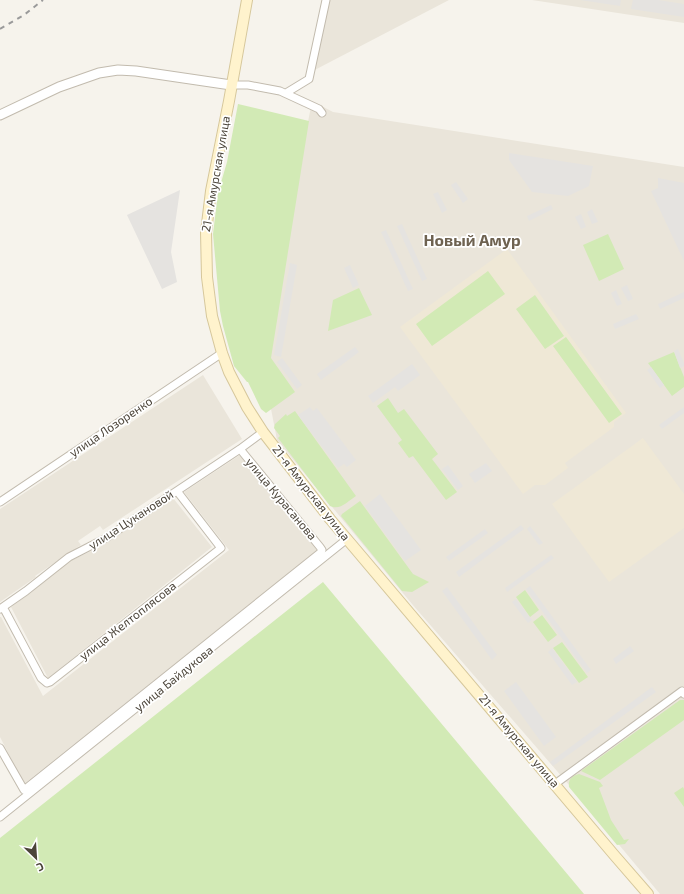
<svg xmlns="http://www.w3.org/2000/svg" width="684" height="894" font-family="'Exo 2',sans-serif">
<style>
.residential{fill:#eae5da}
.education{fill:#efe8d6}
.green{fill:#d2eab5}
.parking{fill:#e5e3e0}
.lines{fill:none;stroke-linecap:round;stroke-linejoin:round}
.minor-casing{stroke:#c2bbae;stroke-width:9}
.tertiary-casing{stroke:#c2bbae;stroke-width:11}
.secondary-casing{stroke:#d6c79b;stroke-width:12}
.minor{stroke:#fff;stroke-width:7}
.tertiary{stroke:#fff;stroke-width:9}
.secondary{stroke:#fff3cd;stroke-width:10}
.rail{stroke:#9a9a9a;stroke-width:2;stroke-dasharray:5 5;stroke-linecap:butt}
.labels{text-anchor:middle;stroke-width:3.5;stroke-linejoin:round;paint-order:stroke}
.street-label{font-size:12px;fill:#4b4439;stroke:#fff}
.district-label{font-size:16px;font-weight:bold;fill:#6e6250;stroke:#fff}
</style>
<rect width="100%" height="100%" fill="#f6f3ec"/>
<path class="residential" d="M323 0H449L307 74Z
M532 0H684V23Z
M312 101 333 112 684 167V894H660L570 786 412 604 277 440 262 362Z
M203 375 242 439 103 530 100 526 78 541 81 545 35 576 36 577 0 602V509Z
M240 455 317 550 24 784 0 737V617H1L43 696 229 550 184 492Z
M173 498 212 547 48 678 11 607 32 592 70 561 100 547Z"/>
<path class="education" d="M507 249 626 413 614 422V427L565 463 568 468 545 485H535L523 494 400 327Z
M643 438 684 494V528L609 582 552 504Z"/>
<path class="green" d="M238 104 309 121 271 358 295 392 266 413 261 409 248 382H247L234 366 223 326 220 311 213 234 218 193 227 162Z
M608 234 624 269 599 281 583 245Z
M488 271 505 294 432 346 416 324Z
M359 288 372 315 328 331 333 300Z
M535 295 564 336 545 349 516 309Z
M566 337 622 414 609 423 553 346Z
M674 352 684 377V387L672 396 648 363Z
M388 398 398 413 404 409 438 454 432 459 457 492 446 500 413 456 409 458 398 443 402 440 377 406Z
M295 411 356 496C348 501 340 511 330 506L278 438 280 436 274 428 275 424 286 414 287 416Z
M360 501 413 574 429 582 412 592 402 591 341 516 342 514Z
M323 582 584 894H0V838Z
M525 590 539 610 530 617 516 597Z
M542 615 557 635 548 642 533 622Z
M562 642 588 677 579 683 553 648Z
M680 700H684V720L600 780 581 771Z
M579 774 600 782 603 786 599 788 611 820 624 840 629 839 625 844 617 845 569 787C568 779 572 776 579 774Z
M683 787 684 789V807L674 793Z"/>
<path class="parking" d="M580 0H621L620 6Z
M633 0H658L684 4V17L631 9Z
M509 153 593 166 589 186 568 196 532 192 509 160Z
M658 178 684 183V261L651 191 658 188Z
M456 182 468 199 463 203 451 185Z
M180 190 171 252 177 282 162 289 127 215Z
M438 192 447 210 442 213 433 194Z
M551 205 553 209 529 221 527 216Z
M592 209 598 222 592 224 587 212Z
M581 214 586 227 581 229 575 217Z
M402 224 427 279 422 281 397 226Z
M386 230 413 289 408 291 381 232Z
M290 263 297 265 281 357 274 355Z
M350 265 359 285 353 288 344 268Z
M627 285 633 299 628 301 621 288Z
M616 290 622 304 617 306 611 293Z
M684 292V298L660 309 658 304Z
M636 314 639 319 615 329 613 324Z
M355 347 359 352 321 380 317 374Z
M678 349 684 363V366L680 368 674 351Z
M282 358 302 385 297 389 277 362Z
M412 364 420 375 398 391 395 387 373 403 368 396Z
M651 367 664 385 660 388 647 370Z
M310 407 313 411 317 408 356 460 347 467 344 464 338 468 298 415Z
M684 407V413L662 429 659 425Z
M486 463 492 471 475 483 469 474Z
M448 465 463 486 458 490 442 469Z
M380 494 421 550 405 561 365 506Z
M521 525 524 529 459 577 456 572Z
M530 526 543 543 539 545 527 529Z
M485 529 488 533 449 561 446 557Z
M551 555 554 558 507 592 505 588Z
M530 586 591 670 587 673 526 589Z
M447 587 497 655 492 660 442 591Z
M516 599 532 620 528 623 512 602Z
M630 646 634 651 616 664 613 659Z
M552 648 577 682 572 685 548 652Z
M516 682 556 737 544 746 504 691Z
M652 687 656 692 553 766 550 762Z"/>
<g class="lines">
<defs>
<path id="minor" d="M231 85H248L280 91 319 109 322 113
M286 93 309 79 326 0
M0 502 222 353
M3 607 41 678 47 683 50 682 221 548 177 491
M0 609 26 591 69 557 106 538 240 449 263 432
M0 748 24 790 320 553 322 550 320 547 240 449
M555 784 682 691 684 694
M0 817 347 539"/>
<path id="tertiary" d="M0 115 59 87 99 73 118 70 136 71 231 85"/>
<path id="secondary" d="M247 0 229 101 211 191 206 232 207 277 212 316 222 353 229 372 247 407 263 432 330 519 615 856 648 894"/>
</defs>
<use href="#minor" class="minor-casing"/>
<use href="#tertiary" class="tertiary-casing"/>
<use href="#secondary" class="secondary-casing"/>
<use href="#minor" class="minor"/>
<use href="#tertiary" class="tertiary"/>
<use href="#secondary" class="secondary"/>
<path class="rail" d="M0 29 24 15 43 0"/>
</g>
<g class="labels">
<g class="street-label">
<text transform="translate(216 174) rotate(-80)" y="4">21-я Амурская улица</text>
<text transform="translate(111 427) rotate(-34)" y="4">улица Лозоренко</text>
<text transform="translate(311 493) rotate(52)" y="4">21-я Амурская улица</text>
<text transform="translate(281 499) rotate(50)" y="4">улица Курасанова</text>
<text transform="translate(131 520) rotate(-33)" y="4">улица Цукановой</text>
<text transform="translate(128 621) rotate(-38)" y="4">улица Желтоплясова</text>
<text transform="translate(174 679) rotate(-39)" y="4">улица Байдукова</text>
<text transform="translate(519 741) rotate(50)" y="4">21-я Амурская улица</text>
</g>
<g class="district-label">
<text x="472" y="246">Новый Амур</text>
</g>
</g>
<g transform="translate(36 858) rotate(155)" stroke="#ffffff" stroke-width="3" paint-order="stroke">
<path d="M0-3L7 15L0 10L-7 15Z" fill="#4b4439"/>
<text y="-6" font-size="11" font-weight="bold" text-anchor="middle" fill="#4b4439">С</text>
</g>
</svg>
